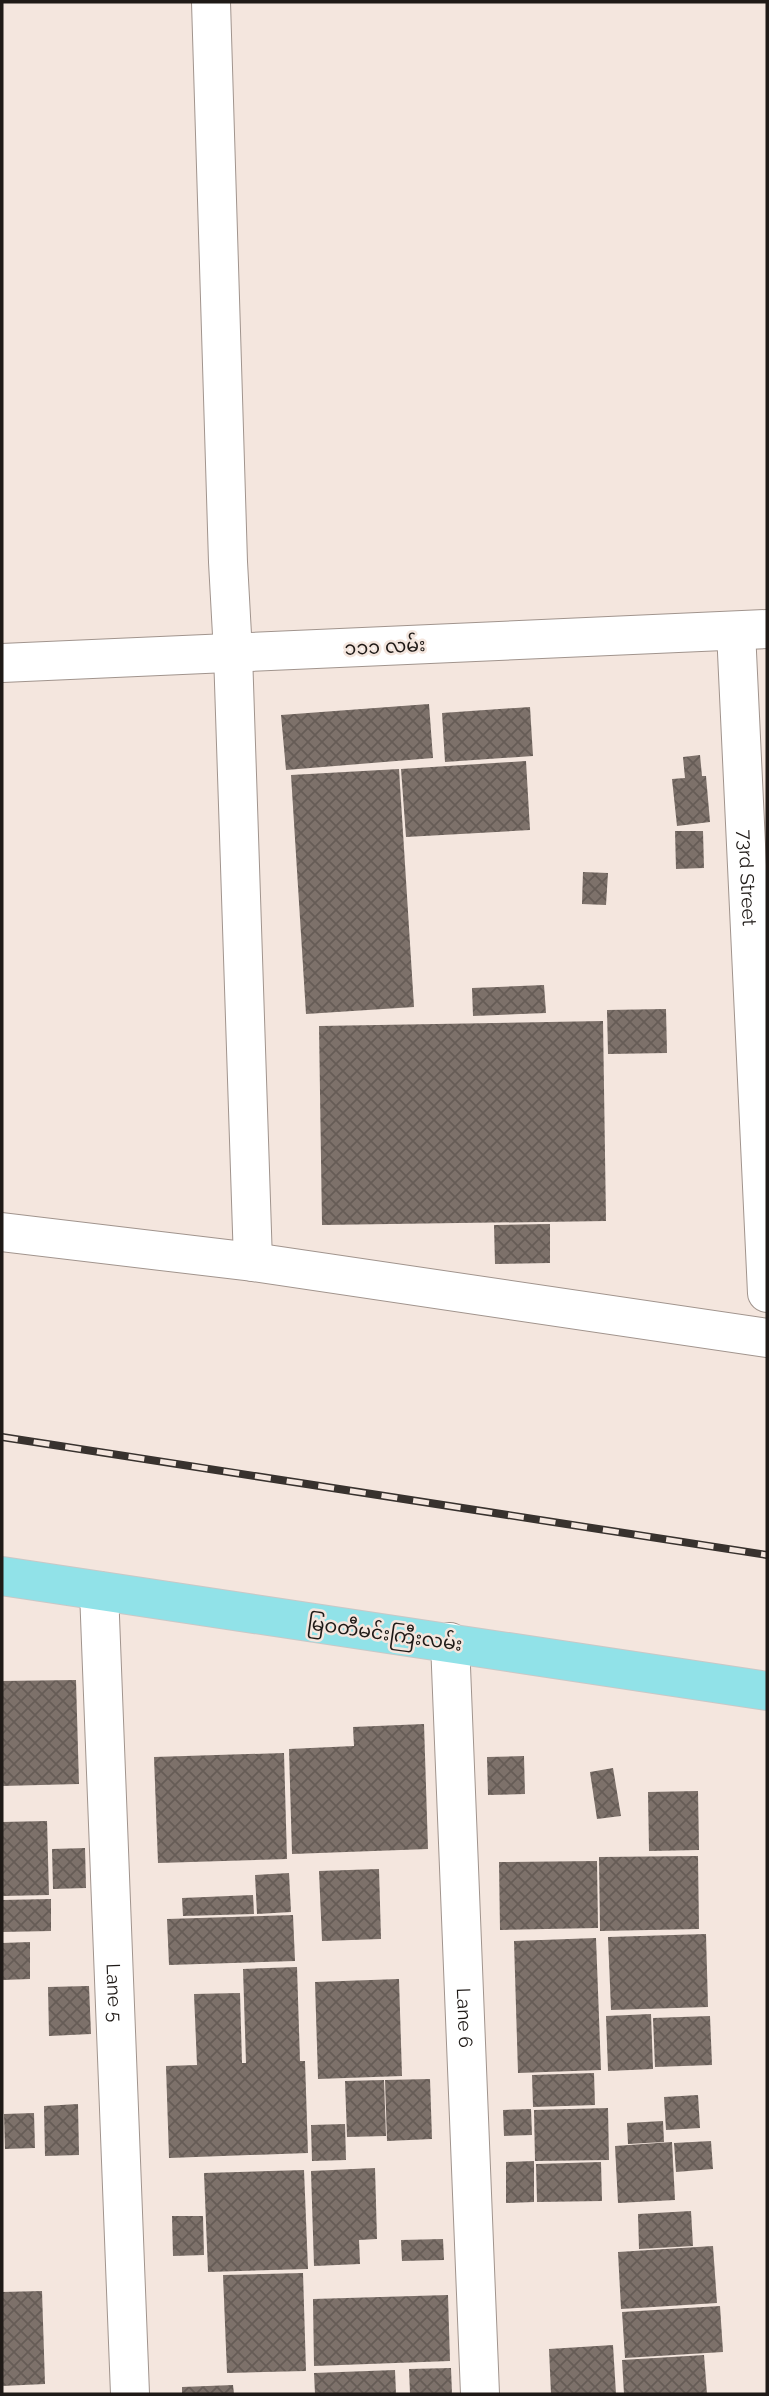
<svg xmlns="http://www.w3.org/2000/svg" width="769" height="2396" font-family="Raleway,'Noto Sans Myanmar',sans-serif">
<style>
.building{fill:url(#building-cross-hatch)}
.lines{fill:none;stroke-linecap:round;stroke-linejoin:round}
.minor-casing{stroke:#a1948d;stroke-width:40}
.major-casing{stroke:#c9c8c7;stroke-width:40}
.minor{stroke:#fff;stroke-width:38}
.major{stroke:#91e2e8;stroke-width:38}
.rail-casing{stroke:#38322e;stroke-width:8}
.rail{stroke:#f4e6de;stroke-width:5;stroke-dasharray:16;stroke-linecap:butt}
.labels{text-anchor:middle;stroke-width:5;stroke-linejoin:round;paint-order:stroke}
.street-label{font-size:19px;fill:#1f1a17;stroke:#f4e6de}
</style>
<defs>
<pattern id="building-cross-hatch" width="8" height="8" patternUnits="userSpaceOnUse" patternTransform="scale(1.75)"><rect width="8" height="8" fill="#7d716a"/><path d="M0 0l8 8M0 8l8-8" fill="none" stroke="#665c56"/></pattern>
</defs>
<rect width="100%" height="100%" fill="#f4e6de"/>
<path class="building" d="M429 704 433 758 286 770 281 715Z
M530 707 533 756 445 762 442 713Z
M700 755 702 776H706L710 822 677 826 672 779 685 778 683 757Z
M526 761 530 830 406 837 401 769Z
M399 769 414 1007 306 1014 291 775Z
M675 831H703L704 868 676 869Z
M583 872 608 873 606 905 582 904Z
M544 985 546 1013 473 1016 472 988Z
M666 1009 667 1053 608 1054 607 1010Z
M603 1021 606 1221 322 1225 319 1026Z
M550 1224V1263L495 1264 494 1225Z
M76 1680 79 1784 2 1786V1681Z
M424 1724 428 1849 292 1854 289 1749 354 1746 353 1727Z
M284 1753 287 1859 158 1863 154 1757Z
M524 1756 525 1794 488 1795 487 1757Z
M613 1768 621 1816 597 1819 590 1772Z
M698 1791 699 1850 649 1851 648 1792Z
M47 1821 49 1895 2 1896V1822Z
M85 1848 86 1888 53 1889 52 1849Z
M698 1856 699 1929 600 1931 599 1857Z
M597 1861 598 1928 500 1930 499 1862Z
M379 1869 381 1939 322 1941 319 1871Z
M289 1873 291 1912 257 1914 255 1875Z
M253 1895 254 1914 183 1916 182 1898Z
M51 1899V1931L2 1932V1900Z
M293 1915 295 1961 169 1965 167 1919Z
M706 1934 708 2007 611 2010 608 1937Z
M596 1938 601 2070 518 2073 514 1941Z
M30 1942V1979L2 1980V1943Z
M297 1967 300 2061H305L308 2153 169 2158 166 2066 197 2065 194 1994 240 1993 242 2063H246L243 1969Z
M399 1979 402 2076 318 2079 315 1982Z
M89 1986 91 2034 49 2036 48 1987Z
M651 2014 653 2069 608 2071 606 2016Z
M710 2016 712 2065 655 2067 653 2018Z
M594 2073 595 2105 533 2107 532 2075Z
M430 2079 432 2139 387 2141 385 2080Z
M384 2080 386 2136 347 2137 345 2081Z
M698 2095 700 2128 666 2130 664 2097Z
M78 2104 79 2155 45 2156 44 2106Z
M608 2108 609 2160 535 2161 534 2110Z
M531 2109 532 2135 504 2136 503 2110Z
M34 2113 35 2148 5 2149 4 2114Z
M663 2121 664 2142 628 2144 627 2123Z
M345 2124 346 2160 312 2161 311 2125Z
M711 2141 713 2169 676 2172 674 2143Z
M672 2142 675 2200 618 2203 615 2146Z
M534 2161V2202L506 2203V2162Z
M601 2162 602 2201 537 2202 536 2164Z
M375 2168 377 2239 359 2240 360 2264 314 2266 311 2171Z
M304 2170 308 2269 208 2272 204 2173Z
M691 2211 693 2246 639 2249 638 2214Z
M172 2216H203L204 2255 173 2256Z
M443 2239 444 2260 402 2261 401 2240Z
M713 2246 717 2303 621 2309 618 2252Z
M303 2273 306 2371 227 2373 223 2275Z
M42 2291 45 2384 2 2386V2292Z
M448 2295 450 2361 314 2366 313 2299Z
M720 2306 723 2352 625 2358 622 2312Z
M613 2345 616 2394H551L549 2349Z
M704 2355 707 2394H624L622 2360Z
M451 2368 452 2394H410L409 2369Z
M395 2370 396 2394H315L314 2373Z
M233 2385 234 2394H182V2387Z"/>
<g class="lines">
<defs>
<g id="minor">
<path d="M211 2 228 562 233 653 253 1262"/>
<path id="s1" d="M736 631 767 1293"/>
<path d="M2 663 767 629"/>
<path d="M2 1232 253 1262 767 1338"/>
<path id="s2" d="M99 1591 130 2394"/>
<path id="s3" d="M450 1642 480 2394"/>
</g>
<path id="major" d="M2 1576 767 1691"/>
</defs>
<use href="#minor" class="minor-casing"/>
<use href="#major" class="major-casing"/>
<use href="#minor" class="minor"/>
<use href="#major" class="major"/>
<defs>
<path id="rail" d="M2 1437 767 1555"/>
</defs>
<use href="#rail" class="rail-casing"/>
<use href="#rail" class="rail"/>
</g>
<g class="labels">
<g class="street-label">
<text transform="translate(385 646) rotate(-3)" y="7">၁၁၁ လမ်း</text>
<text dy="7" stroke="none"><textPath href="#s1" startOffset="247">73rd Street</textPath></text>
<text transform="translate(385 1633) rotate(8)" y="7">မြဝတီမင်းကြီးလမ်း</text>
<text dy="7" stroke="none"><textPath href="#s2" startOffset="402">Lane 5</textPath></text>
<text dy="7" stroke="none"><textPath href="#s3" startOffset="376">Lane 6</textPath></text>
</g>
</g>
<rect width="769" height="2396" fill="none" stroke="#1f1a17" stroke-width="7"/>
</svg>
